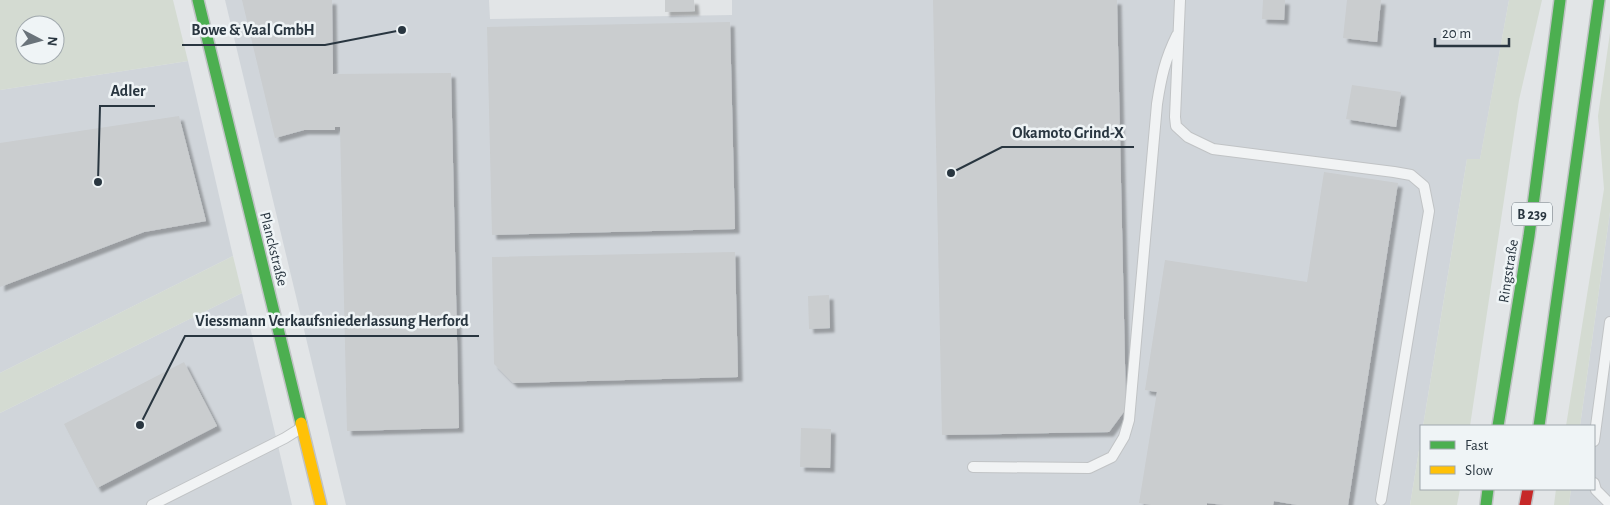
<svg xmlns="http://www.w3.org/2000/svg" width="1610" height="505" font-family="'Alegreya Sans',sans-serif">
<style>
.built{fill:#d0d5da}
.green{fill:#d4dbd2;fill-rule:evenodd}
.building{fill:#cacdcf;filter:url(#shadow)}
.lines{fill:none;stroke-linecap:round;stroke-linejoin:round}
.lane-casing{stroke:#c0c3c5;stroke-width:12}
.fast-casing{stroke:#c0c3c5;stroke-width:14}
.slow-casing{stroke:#c0c3c5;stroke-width:14}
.jam-casing{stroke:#c0c3c5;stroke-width:14}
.lane{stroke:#f1f3f4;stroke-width:10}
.fast{stroke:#4caf50;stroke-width:11}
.slow{stroke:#ffc107;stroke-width:11}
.jam{stroke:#c62828;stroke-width:11}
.labels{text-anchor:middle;stroke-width:5;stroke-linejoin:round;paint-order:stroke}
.shield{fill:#eff4f6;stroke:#646f77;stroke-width:1}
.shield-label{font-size:14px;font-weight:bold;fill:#293640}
.street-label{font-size:15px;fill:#293640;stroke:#eff4f6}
.leader{fill:none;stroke:#293640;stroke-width:2}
.callout-dot{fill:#293640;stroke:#eff4f6;stroke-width:2}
.callout-label{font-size:16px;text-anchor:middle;font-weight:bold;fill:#293640;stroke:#eff4f6;stroke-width:5;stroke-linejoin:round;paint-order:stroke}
</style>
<defs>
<filter id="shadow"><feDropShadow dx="4.5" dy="4.5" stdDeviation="1" flood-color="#0004"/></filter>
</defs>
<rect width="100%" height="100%" fill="#e2e5e7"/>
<path class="built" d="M225 0H489L490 19 732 15V0H1509L1480 160 1467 159 1423 426H1421V438L1410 505H346Z
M188 61 233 256 0 373V90Z
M1610 212V505H1569L1571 489H1594V426H1580Z
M242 293 292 505H0V413Z"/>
<path class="green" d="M0 0H173L188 61 0 90ZM25 25H55V55H25Z
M1509 0H1542L1519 100 1470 426H1423L1467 159H1480Z
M1610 33V212L1580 426H1566L1604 189 1598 116Z
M233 256 242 293 0 413V373Z
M1421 438V489H1460L1457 505H1410Z
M1556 489H1571L1569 505H1554Z"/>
<path class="building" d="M242 0H332L333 74 451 73 459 428 347 431 340 127H335V130H304L275 138Z
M665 0H694L695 11 665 12Z
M933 0H1117L1126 409 1109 432 942 435Z
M1263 0H1285L1284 20 1262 19Z
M1347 0H1381L1377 42 1343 38Z
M730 22 735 229 492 235 487 27Z
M1352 85 1401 92 1396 127 1346 119Z
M179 116 206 221 144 232 0 287V143Z
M1324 172 1398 183 1348 505H1297L1274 501 1273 505H1224L1207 503V505H1151L1139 503 1157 392 1145 390 1165 260 1307 282Z
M735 252 738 377 513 383 494 364 492 257Z
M829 295 830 328 809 329 808 296Z
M184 362 217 426 97 488 64 424Z
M801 428 831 429 830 468 800 467Z"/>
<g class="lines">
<defs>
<path id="lane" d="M1180 0 1175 117 1176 126 1188 137 1213 149 1394 172 1411 175 1424 186 1429 211 1381 500
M1594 441 1610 322
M973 467 1089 468 1112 457 1124 437 1129 420 1157 104C1161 78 1165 59 1177 35
M1594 483 1596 490 1610 504
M152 505 285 438 301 428"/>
<path id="fast" d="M198 0 301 423
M1498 426 1529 236 1560 0
M1539 426 1599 0
M1486 505 1488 489"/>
<path id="slow" d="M301 423 321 505"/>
<path id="jam" d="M1525 505 1528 489"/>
</defs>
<use href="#lane" class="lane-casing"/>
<use href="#fast" class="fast-casing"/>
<use href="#slow" class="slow-casing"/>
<use href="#jam" class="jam-casing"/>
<use href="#lane" class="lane"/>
<use href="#fast" class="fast"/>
<use href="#slow" class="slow"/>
<use href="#jam" class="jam"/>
</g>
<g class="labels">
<rect class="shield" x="1512" y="202.5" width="40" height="23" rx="4"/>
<g class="shield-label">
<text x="1532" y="219">B 239</text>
</g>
<g class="street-label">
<text transform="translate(274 249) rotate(76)" y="5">Planckstraße</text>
<text transform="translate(1508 271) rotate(-81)" y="5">Ringstraße</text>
</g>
</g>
<path class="leader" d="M402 30L325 45H182M98 182L100 106H155M951 173L1002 147H1134M140 425L185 336H479"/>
<g class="callout-dot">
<circle cx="402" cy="30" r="5"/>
<circle cx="98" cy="182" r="5"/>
<circle cx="951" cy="173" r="5"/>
<circle cx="140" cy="425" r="5"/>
</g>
<g class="callout-label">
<text x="253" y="35">Bowe &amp; Vaal GmbH</text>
<text x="128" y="96">Adler</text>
<text x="1068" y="138">Okamoto Grind-X</text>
<text x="332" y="326">Viessmann Verkaufsniederlassung Herford</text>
</g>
<rect x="1420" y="425" width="175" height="65" fill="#eff4f6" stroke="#a0a8ad"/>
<rect x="1430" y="441" width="25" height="8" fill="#4caf50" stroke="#a0a8ad"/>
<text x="1465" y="450" font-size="15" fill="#293640">Fast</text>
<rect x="1430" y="466" width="25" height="8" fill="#ffc107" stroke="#a0a8ad"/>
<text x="1465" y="475" font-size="15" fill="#293640">Slow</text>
<g transform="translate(40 40) rotate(96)"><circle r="24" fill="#eff4f6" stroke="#a0a8ad"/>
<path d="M0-4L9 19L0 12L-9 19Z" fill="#6a737a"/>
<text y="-8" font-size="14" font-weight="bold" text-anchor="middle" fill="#293640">N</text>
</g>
<path d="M1435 38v8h74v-8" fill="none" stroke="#293640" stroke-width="2.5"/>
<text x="1442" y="38" font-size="15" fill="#293640" stroke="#eff4f6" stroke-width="4" paint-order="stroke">20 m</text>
</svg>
